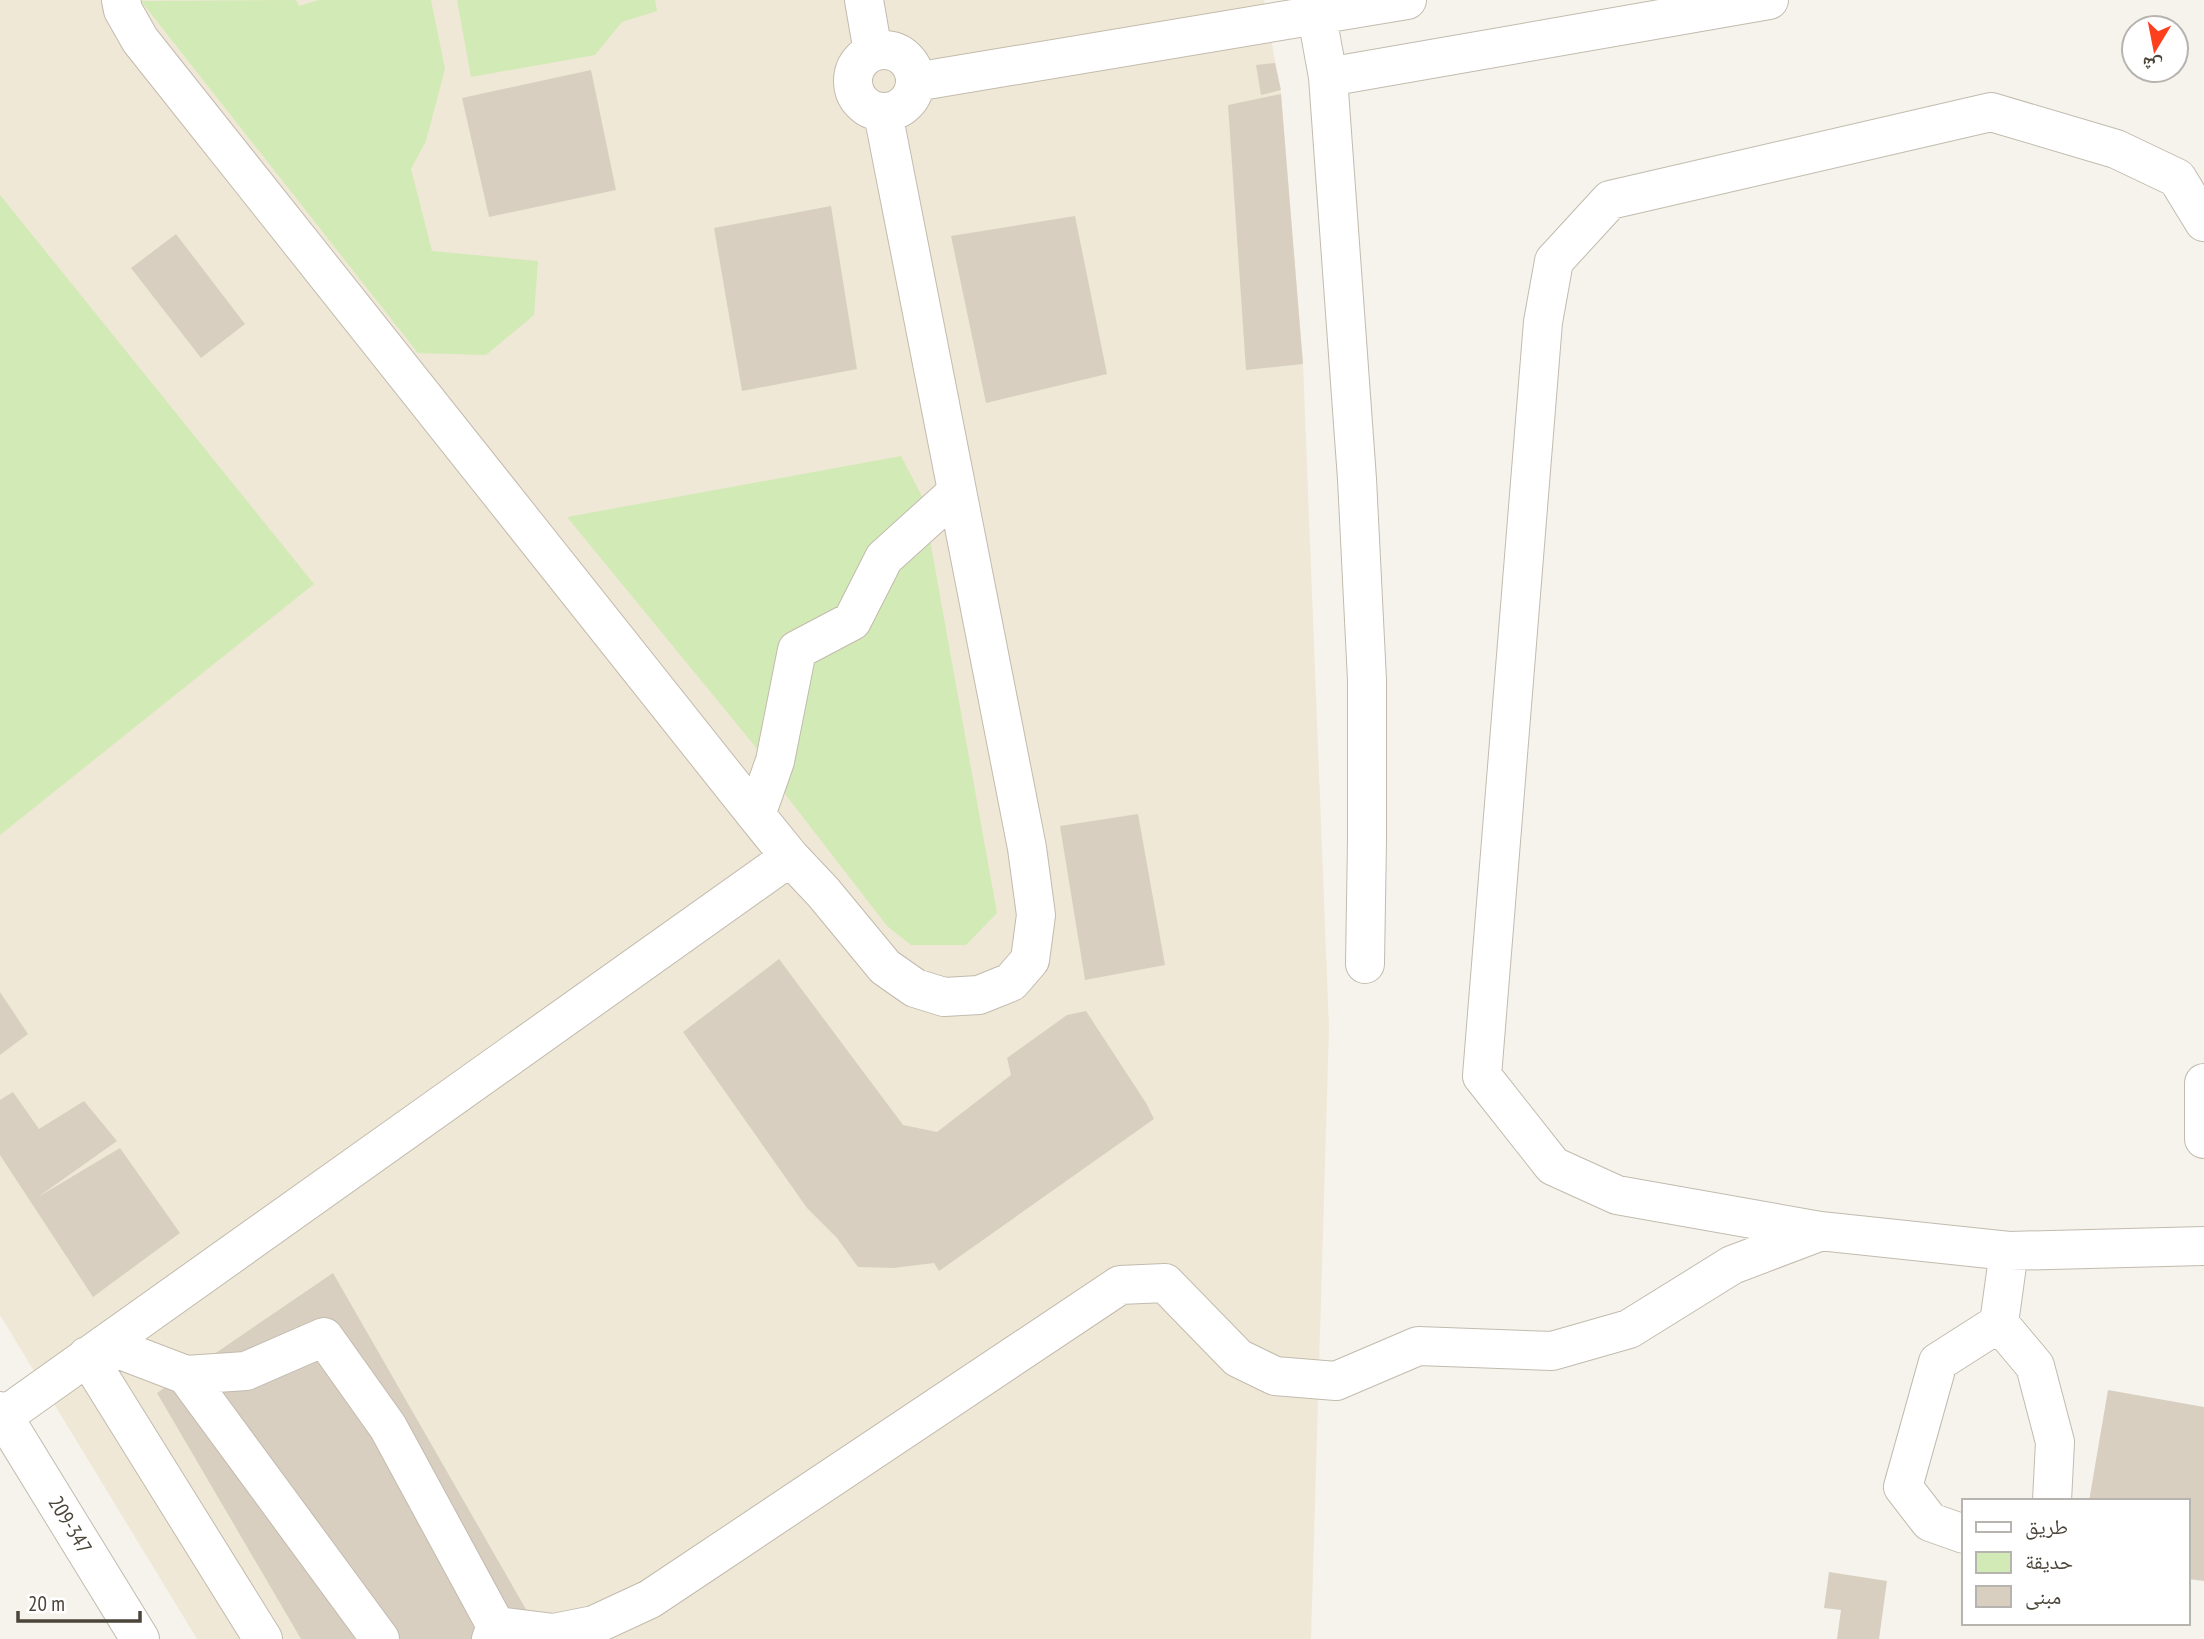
<svg xmlns="http://www.w3.org/2000/svg" width="2204" height="1639" font-family="'PT Sans Narrow','Noto Naskh Arabic',sans-serif">
<style>
.education{fill:#efe8d6}
.green{fill:#d2eab5}
.building{fill:#d8cfc1}
.lines{fill:none;stroke-linecap:round;stroke-linejoin:round}
.minor-casing{stroke:#c2bbae;stroke-width:40}
.minor{stroke:#fff;stroke-width:38}
.labels{text-anchor:middle;stroke-width:7;stroke-linejoin:round;paint-order:stroke}
.street-label{font-size:21px;fill:#4b4439;stroke:#fff}
</style>
<rect width="100%" height="100%" fill="#f6f3ec"/>
<path class="education" d="M0 0H1264L1281 94 1303 364 1329 1028 1311 1639H197L0 1315Z"/>
<path class="green" d="M296 0 299 6 319 0H431L445 69 426 141 411 169 432 251 538 261 534 315 486 355 418 353 141 1Z
M457 0H655L657 11 622 22 595 55 471 77Z
M0 195 314 584 0 835Z
M901 456 927 506 846 611 790 635 763 756 567 517Z
M928 529 997 913 966 945H911L887 926 782 790 806 657Z"/>
<path class="building" d="M1275 63 1281 90 1261 95 1256 65Z
M591 70 616 190 489 217 462 98Z
M1281 94 1303 364 1246 370 1228 105Z
M831 206 857 369 742 391 714 228Z
M1075 216 1107 374 986 403 951 236Z
M176 234 245 324 201 358 131 268Z
M1138 814 1165 965 1085 980 1060 826Z
M779 959 903 1125 937 1132 1011 1075 1007 1058 1067 1015 1086 1011 1146 1103 1154 1119 939 1271 934 1263 893 1268 858 1267 837 1238 807 1208 683 1032Z
M0 992 28 1034 0 1055Z
M13 1092 39 1129 84 1101 117 1141 38 1197 120 1148 180 1233 93 1297 0 1155V1100Z
M333 1273 543 1639H301L157 1393Z
M2108 1390 2204 1407V1581L2188 1579V1501H2089Z
M1829 1572 1887 1581 1879 1639H1837L1841 1610 1824 1608Z"/>
<g class="lines">
<defs>
<path id="minor" d="M121 0 123 10 140 40 756 815 790 857 823 892 885 967 915 988 944 997 979 995 1011 982 1030 960 1036 915 1027 848 883 113
M864 0 873 52
M1314 0 1328 77 1357 479 1367 680V840L1365 964
M853 81a31 31 0 1 1 62 0a31 31 0 1 1-62 0Z
M1328 77 1769 0
M915 82 1407 0
M2204 222 2177 178 2116 149 1991 112 1610 200 1554 261 1543 322 1482 1076 1553 1166 1617 1195 1820 1231 2009 1251 2204 1246
M756 815 775 761 797 650 852 621 884 558 957 492
M2204 1083V1139
M2009 1251 1999 1323 2035 1366 2055 1442 2052 1501
M105 1344 186 1375 246 1371 324 1337 388 1427 496 1626 491 1639
M87 1356 263 1639
M186 1375 380 1639
M0 1411 140 1639
M0 1419 790 857
M1964 1534 1930 1522 1903 1487 1938 1362 1999 1323
M496 1626 554 1633 594 1625 650 1599 1120 1285 1165 1283 1238 1358 1275 1376 1336 1381 1418 1346 1552 1351 1629 1329 1732 1265 1819 1232"/>
</defs>
<use href="#minor" class="minor-casing"/>
<use href="#minor" class="minor"/>
</g>
<g class="labels">
<g class="street-label">
<text transform="translate(70 1525) rotate(59)" y="7">209-347</text>
</g>
</g>
<rect x="1962" y="1499" width="228" height="126" fill="#ffffff" stroke="#b7b4b0" stroke-width="2"/>
<rect x="1976" y="1522" width="35" height="10" fill="#ffffff" stroke="#b7b4b0" stroke-width="2"/>
<text x="2025" y="1534" font-size="21" fill="#4b4439">طريق</text>
<rect x="1976" y="1552" width="35" height="21" fill="#d2eab5" stroke="#b7b4b0" stroke-width="2"/>
<text x="2025" y="1569" font-size="21" fill="#4b4439">حديقة</text>
<rect x="1976" y="1586" width="35" height="21" fill="#d8cfc1" stroke="#b7b4b0" stroke-width="2"/>
<text x="2025" y="1604" font-size="21" fill="#4b4439">مبنى</text>
<g transform="translate(2155 49) rotate(190)"><circle r="33" fill="#ffffff" stroke="#b7b4b0" stroke-width="2"/>
<path d="M0-5L12 26L0 18L-12 26Z" fill="#fc3f1d"/>
<text y="-10" font-size="19" font-weight="bold" text-anchor="middle" fill="#4b4439">ش</text>
</g>
<path d="M18 1611v10h122v-10" fill="none" stroke="#4b4439" stroke-width="3.5"/>
<text x="28" y="1611" font-size="21" fill="#4b4439" stroke="#ffffff" stroke-width="5" paint-order="stroke">20 m</text>
</svg>
